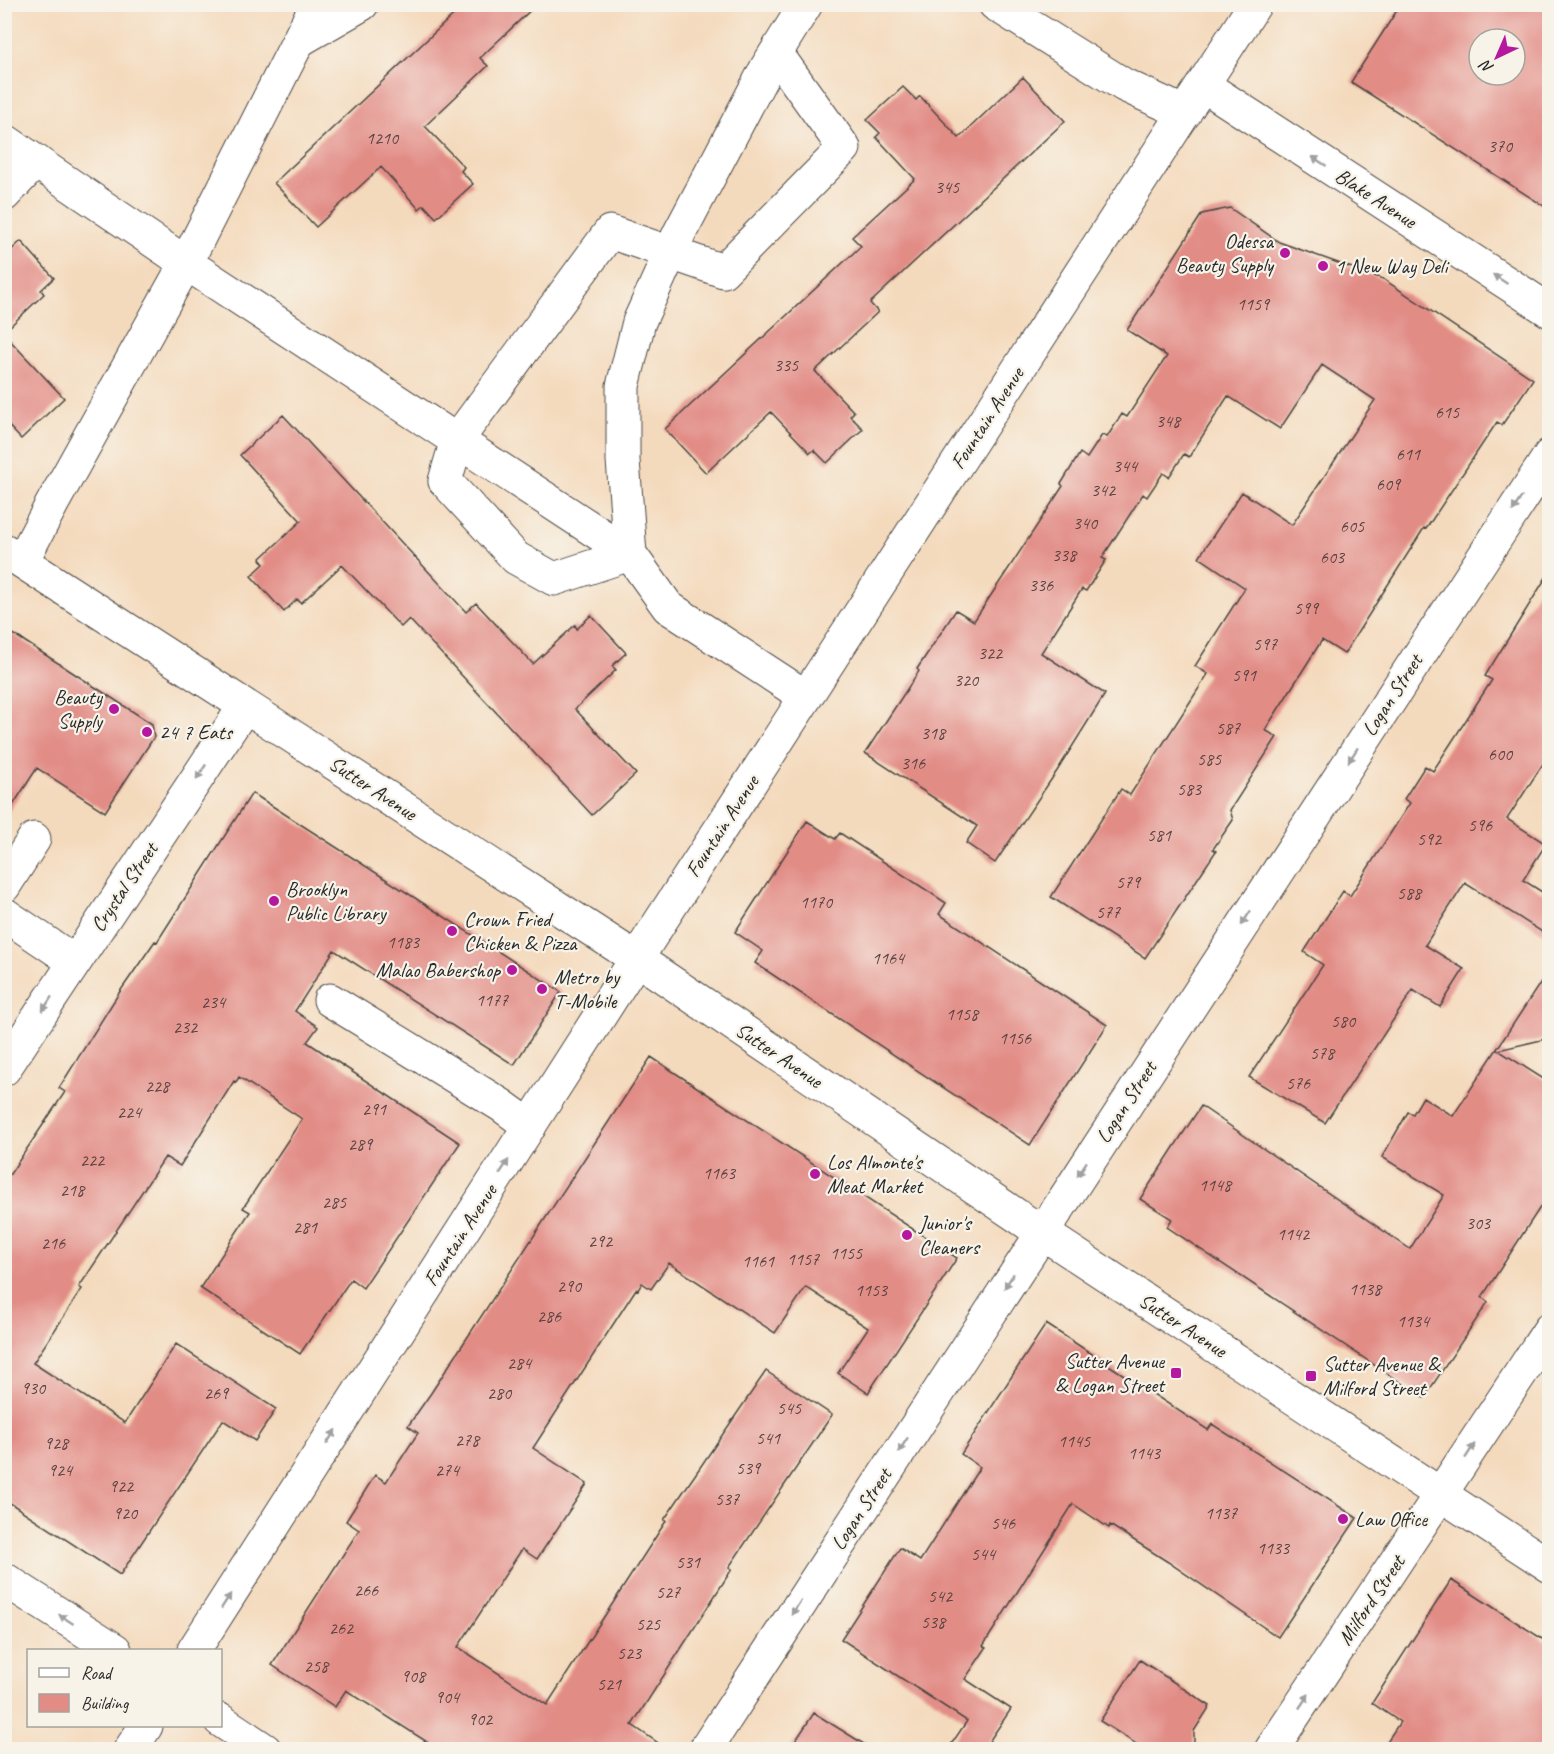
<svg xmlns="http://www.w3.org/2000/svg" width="1554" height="1754" font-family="Caveat,sans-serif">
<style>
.building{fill:#e28c86;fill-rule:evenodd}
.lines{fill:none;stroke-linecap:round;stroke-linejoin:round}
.minor-casing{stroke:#494541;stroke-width:35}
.minor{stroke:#fff;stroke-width:33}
.oneway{fill:#a0a0a0}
.poi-dot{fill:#b5179e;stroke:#f7f3e8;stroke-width:2}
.labels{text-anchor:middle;stroke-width:4.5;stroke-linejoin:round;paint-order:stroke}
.number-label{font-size:18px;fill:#594342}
.street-label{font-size:21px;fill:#2b2b2b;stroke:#f7f3e8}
.poi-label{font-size:21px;fill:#2b2b2b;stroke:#f7f3e8;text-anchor:start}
</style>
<rect width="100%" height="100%" fill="#f7f3e8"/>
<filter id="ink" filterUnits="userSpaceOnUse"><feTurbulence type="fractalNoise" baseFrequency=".0167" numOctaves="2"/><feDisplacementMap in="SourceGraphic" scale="12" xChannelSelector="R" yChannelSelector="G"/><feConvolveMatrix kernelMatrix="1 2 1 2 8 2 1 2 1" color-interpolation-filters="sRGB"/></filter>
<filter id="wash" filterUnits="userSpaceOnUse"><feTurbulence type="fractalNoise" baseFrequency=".008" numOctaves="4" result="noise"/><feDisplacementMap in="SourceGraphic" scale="24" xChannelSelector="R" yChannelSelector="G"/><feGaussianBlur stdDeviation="1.35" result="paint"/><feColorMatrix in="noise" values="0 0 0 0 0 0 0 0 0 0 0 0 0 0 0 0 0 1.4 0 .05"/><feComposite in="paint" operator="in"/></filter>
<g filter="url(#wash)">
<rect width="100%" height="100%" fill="#f4dabd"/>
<g id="blocks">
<path class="building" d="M465 4H537L480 58 488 66 425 126 464 167 461 171 473 184 436 218 424 205 419 209 381 167 316 227 274 183Z
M1401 4H1550V210L1351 82ZM1479 39H1515V75H1479Z
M1023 77 1065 121 870 303 878 312 815 371 854 412 850 416 863 429 827 463 814 450 810 453 771 412 706 473 665 429 861 246 852 237 915 179 876 137 880 133 867 120 903 87 916 100 920 96 959 138Z
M1230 208 1279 242 1383 279 1533 379 1502 425 1497 422 1426 529 1424 528 1344 654 1322 640 1265 730 1277 737 1230 810 1233 820 1213 849 1216 851 1145 958 1051 897 1121 789 1130 795 1208 674 1195 666 1245 588 1199 557 1242 492 1292 525 1375 400 1322 365 1280 429 1228 396 1189 457 1184 454 1169 477 1163 473 1147 497 1143 494 1102 558 1106 560 1086 591 1082 589 1041 653 1105 694 1057 771 995 863 966 843 977 826 865 753 919 671 917 669 956 610 974 621 1063 486 1061 484 1080 453 1087 458 1102 435 1107 437 1122 414 1127 417 1167 356 1127 330 1202 214Z
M21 241 54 278 41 290 44 294 4 332V257Z
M4 334 64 398 21 439 4 421Z
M283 415 466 612 476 603 533 664 575 625 577 629 591 615 626 653 612 666 616 670 575 709 636 774 592 815 409 619 401 627 342 565 301 603 297 599 284 612 251 576 264 564 260 559 301 521 240 455Z
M1550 571V753L1507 819 1546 844 1523 880 1550 897V937L1465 883 1425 945 1464 969 1440 1007 1413 990 1325 1123 1249 1077 1323 965 1304 952 1343 891 1350 896 1410 803 1404 799 1425 766 1433 771 1492 680 1485 676Z
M4 628 152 724 154 737 105 812 37 768 4 819Z
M252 793 561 992 514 1065 334 950 295 1011 318 1027 307 1042 460 1143 363 1288 351 1279 300 1354 200 1288 250 1212 243 1208 302 1119 239 1077 236 1082 234 1081 180 1166 165 1157 79 1287 82 1289 33 1363 125 1423 176 1344 276 1409 255 1441 223 1420 120 1575 4 1499V1183L65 1092 59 1088 119 993 155 941 157 942Z
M807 821 835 839 840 833 946 903 939 914 1107 1025 1030 1145 755 963 763 951 735 932Z
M1550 968V1038L1498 1050 1550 1083V1192L1482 1297 1488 1302 1424 1398 1167 1227 1172 1219 1140 1199 1201 1106 1410 1249 1444 1195 1382 1157 1408 1112 1413 1114 1423 1097 1453 1116Z
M651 1057 957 1258 868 1393 838 1373 868 1328 806 1287 775 1333 669 1263 651 1289 642 1283 638 1290 636 1289 533 1448 587 1484 537 1559 522 1549 458 1647 547 1705 666 1521 664 1520 766 1371 832 1415 729 1567 732 1569 632 1725 667 1749H438L346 1690 335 1707 272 1665 359 1530 346 1521 375 1475 386 1482 418 1433 408 1426 431 1393Z
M1046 1324 1208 1430 1212 1424 1357 1518 1278 1637 1168 1562 1110 1525 1109 1528 1073 1504 983 1646 986 1648 965 1679 1011 1709 984 1749H948L967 1721 841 1639 900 1548 920 1561 980 1467 961 1454Z
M1451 1580 1550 1644V1749H1382L1400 1722 1372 1703Z
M1140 1660 1210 1706 1194 1731V1749H1144L1100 1721Z
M814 1713 872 1749H790Z"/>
</g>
</g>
<g filter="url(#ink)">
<use href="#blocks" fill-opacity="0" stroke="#494541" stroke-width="1.5"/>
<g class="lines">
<defs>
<path id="minor" d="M806 4 767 67 679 234 639 322 623 386V460L630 554 668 607 806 697
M995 4 1124 85 1185 113
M298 41 362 4
M1203 85 1550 311
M4 140 186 263 630 554
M4 195 36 161
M4 550 637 959 1041 1232 1550 1566
M630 554 554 579 516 558 445 481 457 440 610 232 723 271 844 148 776 53
M22 561 52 504 186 263 317 4
M4 886 34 839
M4 914 75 962
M330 1000 501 1105 530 1126
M4 1069 245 706
M4 1579 115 1650
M194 1650 660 922 1255 4
M220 1720 265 1750
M130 1750 146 1726
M705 1750 1550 455
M1271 1750 1550 1329"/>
</defs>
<use href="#minor" class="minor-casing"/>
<use href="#minor" class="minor"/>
</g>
<defs><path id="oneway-solid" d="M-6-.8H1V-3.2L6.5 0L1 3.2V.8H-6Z" transform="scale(1.5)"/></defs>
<g class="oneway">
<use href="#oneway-solid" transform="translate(1319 161) rotate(-147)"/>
<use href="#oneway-solid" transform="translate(1500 279) rotate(-147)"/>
<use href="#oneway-solid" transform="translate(1517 504) rotate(123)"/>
<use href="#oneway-solid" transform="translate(1353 755) rotate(123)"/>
<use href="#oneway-solid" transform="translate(201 772) rotate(124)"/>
<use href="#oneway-solid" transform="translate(1246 918) rotate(123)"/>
<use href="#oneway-solid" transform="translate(47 1004) rotate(123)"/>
<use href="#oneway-solid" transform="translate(504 1167) rotate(-57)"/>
<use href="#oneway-solid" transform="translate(1082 1169) rotate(123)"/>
<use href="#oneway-solid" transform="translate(1009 1281) rotate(123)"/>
<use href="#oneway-solid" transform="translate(331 1437) rotate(-57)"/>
<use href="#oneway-solid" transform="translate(903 1445) rotate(123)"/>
<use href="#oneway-solid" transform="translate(1470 1451) rotate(-57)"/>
<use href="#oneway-solid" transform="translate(226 1601) rotate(-57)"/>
<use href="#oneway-solid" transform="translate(796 1608) rotate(123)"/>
<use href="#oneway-solid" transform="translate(66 1619) rotate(-147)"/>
<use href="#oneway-solid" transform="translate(1304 1701) rotate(-56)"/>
</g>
</g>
<g class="poi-dot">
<circle cx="1285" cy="253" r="6"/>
<circle cx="1323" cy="266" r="6"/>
<circle cx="114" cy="709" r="6"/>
<circle cx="147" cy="732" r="6"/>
<circle cx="274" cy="901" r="6"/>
<circle cx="452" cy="931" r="6"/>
<circle cx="512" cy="970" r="6"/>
<circle cx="542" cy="989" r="6"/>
<circle cx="815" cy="1174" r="6"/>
<circle cx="907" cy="1235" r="6"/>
<rect x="1170" y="1367" width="12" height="12" rx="3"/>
<rect x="1305" y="1370" width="12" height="12" rx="3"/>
<circle cx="1343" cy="1519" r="6"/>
</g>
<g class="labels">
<g class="number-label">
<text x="382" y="144">1210</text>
<text x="1500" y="152">370</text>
<text x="947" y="193">345</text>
<text x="1253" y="310">1159</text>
<text x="786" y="371">335</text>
<text x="1447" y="418">615</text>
<text x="1168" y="427">348</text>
<text x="1408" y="460">611</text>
<text x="1125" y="472">344</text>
<text x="1388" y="490">609</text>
<text x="1103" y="496">342</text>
<text x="1085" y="529">340</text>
<text x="1352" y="532">605</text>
<text x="1064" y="561">338</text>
<text x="1332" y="563">603</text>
<text x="1041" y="591">336</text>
<text x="1306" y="614">599</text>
<text x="1265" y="650">597</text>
<text x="990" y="659">322</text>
<text x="1244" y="681">591</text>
<text x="966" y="686">320</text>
<text x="1228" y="734">587</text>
<text x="933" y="739">318</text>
<text x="1500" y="760">600</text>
<text x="1209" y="765">585</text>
<text x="913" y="769">316</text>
<text x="1189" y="795">583</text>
<text x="1480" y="831">596</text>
<text x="1159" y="841">581</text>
<text x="1429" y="845">592</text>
<text x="1128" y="888">579</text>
<text x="1409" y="899">588</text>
<text x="816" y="908">1170</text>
<text x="1108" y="918">577</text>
<text x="403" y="948">1183</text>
<text x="888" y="964">1164</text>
<text x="492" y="1006">1177</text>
<text x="213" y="1008">234</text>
<text x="962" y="1020">1158</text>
<text x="1343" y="1027">580</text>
<text x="185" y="1033">232</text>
<text x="1015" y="1044">1156</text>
<text x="1322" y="1059">578</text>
<text x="1298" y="1089">576</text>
<text x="157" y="1092">228</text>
<text x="374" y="1115">291</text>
<text x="129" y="1118">224</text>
<text x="360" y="1150">289</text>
<text x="92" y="1166">222</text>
<text x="719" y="1179">1163</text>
<text x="1215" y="1191">1148</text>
<text x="72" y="1196">218</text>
<text x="334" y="1208">285</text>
<text x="1478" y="1229">303</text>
<text x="305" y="1233">281</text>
<text x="1293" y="1240">1142</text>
<text x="600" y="1247">292</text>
<text x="53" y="1249">216</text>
<text x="846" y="1259">1155</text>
<text x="803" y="1265">1157</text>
<text x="758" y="1267">1161</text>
<text x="569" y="1292">290</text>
<text x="1365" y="1295">1138</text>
<text x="871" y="1296">1153</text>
<text x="549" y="1322">286</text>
<text x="1413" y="1327">1134</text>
<text x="519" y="1369">284</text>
<text x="33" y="1394">930</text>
<text x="216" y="1399">269</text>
<text x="499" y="1399">280</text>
<text x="789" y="1414">545</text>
<text x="768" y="1444">541</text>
<text x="467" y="1446">278</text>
<text x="1074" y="1447">1145</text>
<text x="56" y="1449">928</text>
<text x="1144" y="1459">1143</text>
<text x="748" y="1474">539</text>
<text x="60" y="1476">924</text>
<text x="447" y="1476">274</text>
<text x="121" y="1492">922</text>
<text x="727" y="1505">537</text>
<text x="125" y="1519">920</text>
<text x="1221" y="1519">1137</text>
<text x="1003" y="1529">546</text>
<text x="1273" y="1554">1133</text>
<text x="983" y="1560">544</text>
<text x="688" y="1568">531</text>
<text x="366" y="1596">266</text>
<text x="668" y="1598">527</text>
<text x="940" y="1602">542</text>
<text x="933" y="1628">538</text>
<text x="648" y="1630">525</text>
<text x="341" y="1634">262</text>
<text x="629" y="1659">523</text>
<text x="316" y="1672">258</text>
<text x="413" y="1682">908</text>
<text x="609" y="1690">521</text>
<text x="447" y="1703">904</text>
<text x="480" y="1725">902</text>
</g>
<g class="street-label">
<text transform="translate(1376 198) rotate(33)" y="7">Blake Avenue</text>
<text transform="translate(987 418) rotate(-57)" y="7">Fountain Avenue</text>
<text transform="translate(1392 695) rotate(-57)" y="7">Logan Street</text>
<text transform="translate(373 788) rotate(33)" y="7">Sutter Avenue</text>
<text transform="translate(722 826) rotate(-57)" y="7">Fountain Avenue</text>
<text transform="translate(124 887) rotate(-56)" y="7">Crystal Street</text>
<text transform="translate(779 1055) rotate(34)" y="7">Sutter Avenue</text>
<text transform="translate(1126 1102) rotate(-57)" y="7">Logan Street</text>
<text transform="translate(460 1235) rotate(-57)" y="7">Fountain Avenue</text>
<text transform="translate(1183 1325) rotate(33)" y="7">Sutter Avenue</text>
<text transform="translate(861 1509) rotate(-57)" y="7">Logan Street</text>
<text transform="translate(1371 1600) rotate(-56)" y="7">Milford Street</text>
</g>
<g class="poi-label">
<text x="1273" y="248" text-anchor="end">Odessa<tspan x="1273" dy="24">Beauty Supply</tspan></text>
<text x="1335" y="273">1 New Way Deli</text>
<text x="102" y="704" text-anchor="end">Beauty<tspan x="102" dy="24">Supply</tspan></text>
<text x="159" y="739">24 7 Eats</text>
<text x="286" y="896">Brooklyn<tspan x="286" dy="24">Public Library</tspan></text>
<text x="464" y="926">Crown Fried<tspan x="464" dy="24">Chicken &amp; Pizza</tspan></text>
<text x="500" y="977" text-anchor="end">Malao Babershop</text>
<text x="554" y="984">Metro by<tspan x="554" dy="24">T-Mobile</tspan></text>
<text x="827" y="1169">Los Almonte's<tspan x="827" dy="24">Meat Market</tspan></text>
<text x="919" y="1230">Junior's<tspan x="919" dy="24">Cleaners</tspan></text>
<text x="1164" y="1368" text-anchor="end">Sutter Avenue<tspan x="1164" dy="24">&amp; Logan Street</tspan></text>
<text x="1323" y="1371">Sutter Avenue &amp;<tspan x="1323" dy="24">Milford Street</tspan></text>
<text x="1355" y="1526">Law Office</text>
</g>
</g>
<rect width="1554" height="1754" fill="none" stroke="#f7f3e8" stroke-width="24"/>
<rect x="27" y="1649" width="195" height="78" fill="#f7f3e8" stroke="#a5a39c" stroke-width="1.5"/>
<rect x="39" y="1668" width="30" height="9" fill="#ffffff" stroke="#a5a39c" stroke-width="1.5"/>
<text x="81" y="1679" font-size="18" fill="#2b2b2b">Road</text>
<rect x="39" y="1694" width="30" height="18" fill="#e28c86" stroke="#a5a39c" stroke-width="1.5"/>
<text x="81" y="1709" font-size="18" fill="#2b2b2b">Building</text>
<g transform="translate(1497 57) rotate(224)"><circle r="28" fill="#f7f3e8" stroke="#a5a39c" stroke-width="1.5"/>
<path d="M0-4.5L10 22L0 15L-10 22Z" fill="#b5179e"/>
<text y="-9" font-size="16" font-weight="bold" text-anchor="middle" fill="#2b2b2b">N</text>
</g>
</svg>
